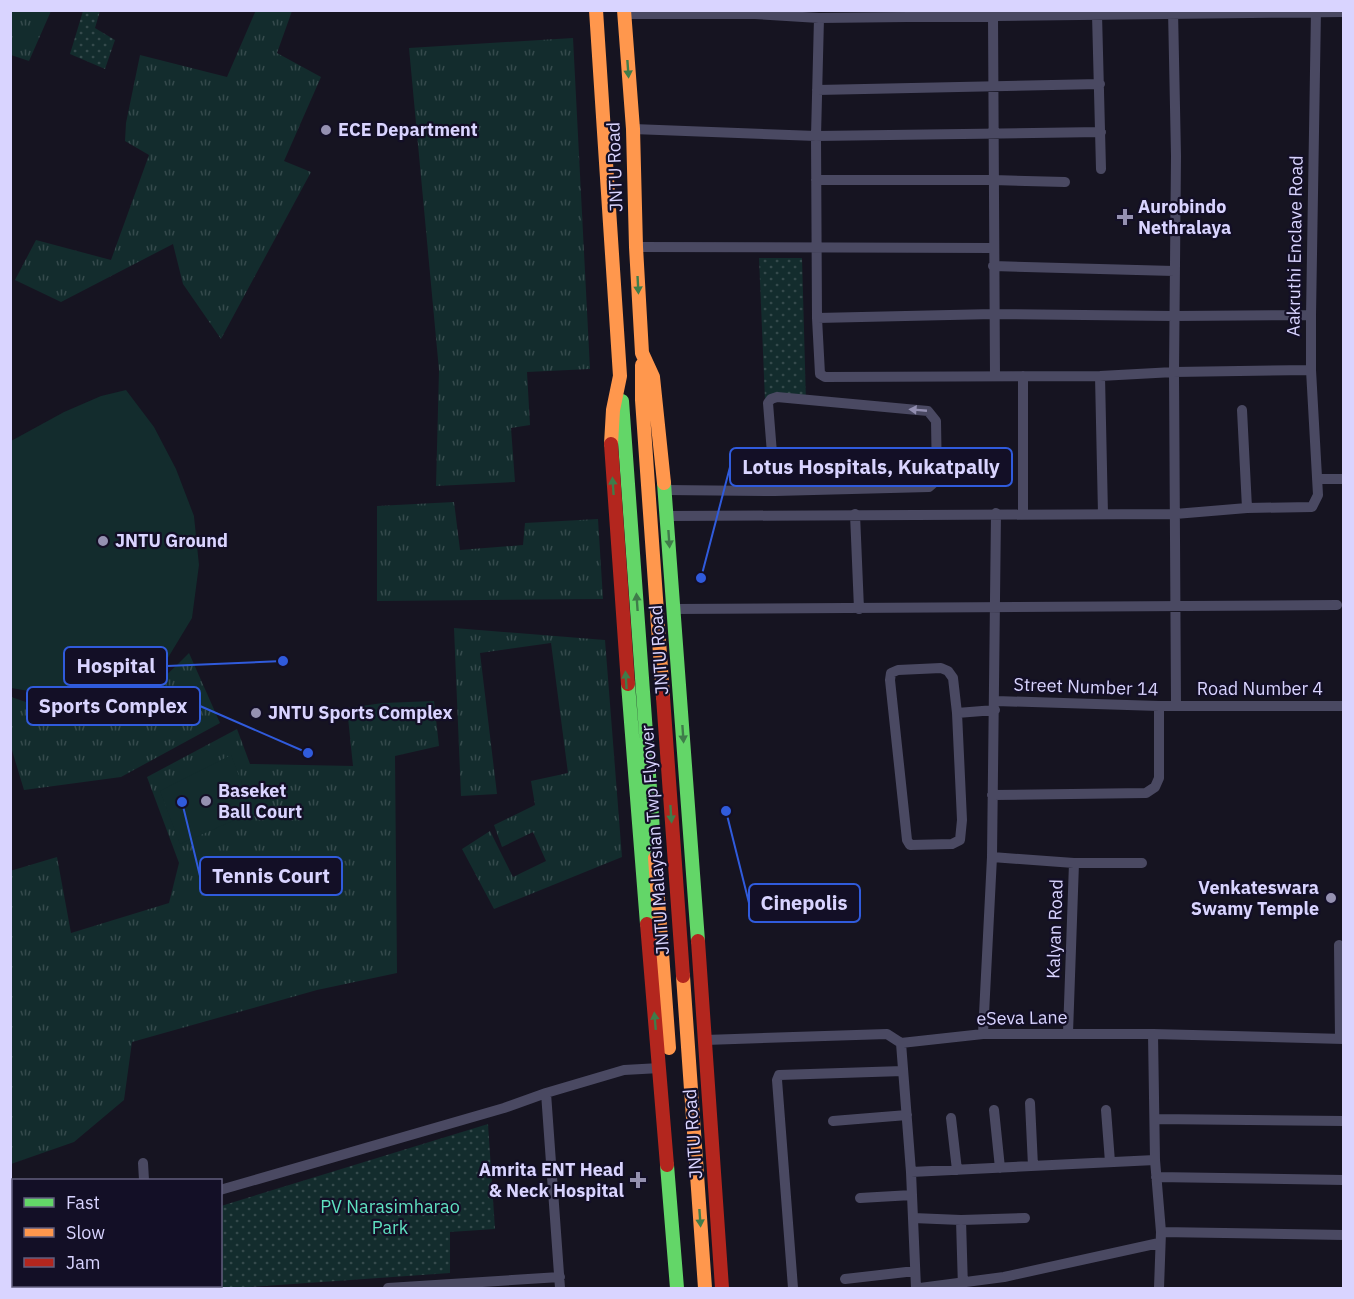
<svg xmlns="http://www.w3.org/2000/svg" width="1354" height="1299" font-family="'IBM Plex Sans',sans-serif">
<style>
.grass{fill:url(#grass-tufts)}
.park{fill:url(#park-dots)}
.garden{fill:#132c2d}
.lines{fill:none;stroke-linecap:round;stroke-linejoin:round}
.street{stroke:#4a4962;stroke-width:10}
.fast{stroke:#63d668;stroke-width:14}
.slow{stroke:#ff974d;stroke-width:14}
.jam{stroke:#b3261e;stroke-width:14}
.oneway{fill:#3f7c4a}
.oneway2{fill:#928eb0}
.poi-dot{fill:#9591b1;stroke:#130f26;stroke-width:2}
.labels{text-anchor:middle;stroke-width:4.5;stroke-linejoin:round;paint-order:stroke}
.poi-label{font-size:18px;font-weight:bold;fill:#d9d4ff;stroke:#130f26;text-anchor:start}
.street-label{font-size:18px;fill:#d9d4ff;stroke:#130f26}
.park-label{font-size:18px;fill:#5fe0c0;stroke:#130f26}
.leader{fill:none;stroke:#305bdc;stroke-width:2}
.callout-dot{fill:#305bdc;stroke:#130f26;stroke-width:2}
.callout{fill:#130f26;stroke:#305bdc;stroke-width:2}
.callout-label{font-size:20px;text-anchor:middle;font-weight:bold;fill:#d9d4ff}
</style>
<defs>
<pattern id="grass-tufts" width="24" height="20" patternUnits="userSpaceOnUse" patternTransform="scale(1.5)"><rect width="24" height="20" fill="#132c2d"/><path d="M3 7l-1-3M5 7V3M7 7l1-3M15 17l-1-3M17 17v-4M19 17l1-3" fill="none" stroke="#354a4c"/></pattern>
<pattern id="park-dots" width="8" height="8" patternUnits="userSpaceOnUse" patternTransform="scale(1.5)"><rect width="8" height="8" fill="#132c2d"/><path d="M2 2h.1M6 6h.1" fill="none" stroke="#354a4c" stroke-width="1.8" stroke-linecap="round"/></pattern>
</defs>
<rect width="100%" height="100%" fill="#161421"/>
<path class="grass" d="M11 10 51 11 29 61 11 55Z
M256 10 292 11 277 53 321 77 284 161 311 172 221 339 183 284 173 244 61 302 15 280 36 240 111 260 149 155 125 141 126 123 140 55 227 77Z
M573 38 590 369 527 372 530 425 511 428 515 482 436 486 439 370 409 48Z
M454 502 460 550 523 545 525 523 598 519 603 599 377 601V506Z
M454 628 605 640 622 857 494 909 462 849 490 831 513 877 546 861 533 832 502 847 494 825 535 805 531 781 568 773 551 643 480 653 497 794 461 796Z
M189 653 220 723 121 777 24 790 11 747V697C27 702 46 710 64 711 123 714 150 693 189 653Z
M434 701 439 746 395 756 397 973 317 990 132 1042 124 1100 74 1142 11 1164 10 871 57 857 71 933 169 903 179 863 147 777 237 729 250 764 353 766 347 708 383 703Z"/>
<path class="park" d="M83 11H100L95 28 115 40 105 69 70 54Z
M759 258H802L806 402 765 400Z
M488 1124 495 1229 450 1232V1273L236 1288H208V1286H220L221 1206Z"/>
<path class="garden" d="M126 390 154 427 176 469 194 516 199 565 192 618 166 661 118 687 64 697 11 688V441L64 412 101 396Z
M231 755 253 812 180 844 160 791Z"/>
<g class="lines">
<path class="street" d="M1173 10 1176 156 1174 372 1176 706
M624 14H755L819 18 1344 12
M1097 14 1101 169
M993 15 995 376
M819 18 816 136 817 318 820 374 825 377 1100 376 1174 372 1311 370
M817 90 1100 84
M633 129 816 136 1101 132
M816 180H993L1065 182
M636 247 993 248
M993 266 1174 271
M817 318 994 314 1174 316 1311 315
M1100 376 1103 514
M1242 410 1247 508
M1317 479H1344
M665 490 775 491 929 487 937 480 936 421 928 411 777 397 771 399 768 403 775 491
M855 514 859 609
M1023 514V376
M668 516 1175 514 1247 508 1312 507 1318 495 1311 370V315L1316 10
M674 609 1337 605
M996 701 1159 706H1344
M957 713 953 678 948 671 941 668 898 670 891 673 890 680 907 840 910 845 952 844 960 840 962 820 957 713 995 710
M992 795 1146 793 1155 787 1159 778V706
M992 857 1074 863H1142
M1339 945 1340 1039
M1068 1033 1074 863
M983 1034 992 857 996 513
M1153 1034 1155 1160 1161 1232 1159 1288
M705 1040 887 1034 901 1043 983 1034H1153L1344 1039
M901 1043 911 1172 916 1288
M546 1093 560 1288
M1030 1103 1033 1166
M994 1110 1000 1168
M1106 1110 1110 1162
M951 1118 957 1170
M1155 1119 1344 1121
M833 1121 907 1115
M143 1163 144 1180
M911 1172 1155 1160
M1156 1177 1344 1180
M220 1190 504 1108 546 1093 624 1070 660 1068
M860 1198 912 1195
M913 1218 961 1220 963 1288
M961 1220 1025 1218
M1161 1232 1344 1235
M845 1279 915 1271
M42 1286V1288
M153 1286V1288
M388 1288 560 1277
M793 1288 777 1080 779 1075 903 1071
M920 1288 1004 1277 1159 1243"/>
<path class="fast" d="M622 401 655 858
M664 483 698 941
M628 684 647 924
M667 1165 677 1288"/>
<path class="slow" d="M596 10 620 376 613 410 611 444
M624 10 633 129 636 247 642 353 653 377 664 483
M642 365V400L663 697
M655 858 669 1048
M683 976 705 1288"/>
<path class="jam" d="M611 444 628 684
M663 697 683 976
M647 924 667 1165
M698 941 722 1288"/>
</g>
<defs><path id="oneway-solid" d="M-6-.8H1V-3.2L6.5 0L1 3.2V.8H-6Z" transform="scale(1.5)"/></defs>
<g class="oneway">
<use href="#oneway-solid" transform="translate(628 69) rotate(86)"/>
<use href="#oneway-solid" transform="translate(638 285) rotate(87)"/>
<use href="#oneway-solid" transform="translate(613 486) rotate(-94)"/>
<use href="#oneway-solid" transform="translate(669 539) rotate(86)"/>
<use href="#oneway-solid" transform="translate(637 602) rotate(-94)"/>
<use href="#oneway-solid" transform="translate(626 680) rotate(-94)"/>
<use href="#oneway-solid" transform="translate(683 734) rotate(86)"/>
<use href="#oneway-solid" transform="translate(671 814) rotate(86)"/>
<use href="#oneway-solid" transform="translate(655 1021) rotate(-95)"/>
<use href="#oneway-solid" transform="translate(700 1218) rotate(86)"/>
</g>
<use class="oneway2" href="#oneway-solid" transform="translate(918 410) rotate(-175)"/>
<g class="poi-dot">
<circle cx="326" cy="130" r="6"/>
<path d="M1122 208h6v6h6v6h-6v6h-6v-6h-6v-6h6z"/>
<circle cx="103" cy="541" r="6"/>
<circle cx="256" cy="713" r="6"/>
<circle cx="206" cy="801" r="6"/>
<circle cx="1331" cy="898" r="6"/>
<path d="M635 1171h6v6h6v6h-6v6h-6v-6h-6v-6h6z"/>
</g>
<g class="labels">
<g class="poi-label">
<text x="338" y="136">ECE Department</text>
<text x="1138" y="213">Aurobindo<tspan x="1138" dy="21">Nethralaya</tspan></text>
<text x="115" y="547">JNTU Ground</text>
<text x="268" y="719">JNTU Sports Complex</text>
<text x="218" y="797">Baseket<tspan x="218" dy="21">Ball Court</tspan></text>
<text x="1319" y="894" text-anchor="end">Venkateswara<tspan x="1319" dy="21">Swamy Temple</tspan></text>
<text x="624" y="1176" text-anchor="end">Amrita ENT Head<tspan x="624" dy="21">&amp; Neck Hospital</tspan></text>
</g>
<g class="street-label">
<text transform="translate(615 167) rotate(-92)" y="6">JNTU Road</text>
<text transform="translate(1295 246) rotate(-89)" y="6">Aakruthi Enclave Road</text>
<text transform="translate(659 650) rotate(-94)" y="6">JNTU Road</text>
<text transform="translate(1086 687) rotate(2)" y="6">Street Number 14</text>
<text x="1260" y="695">Road Number 4</text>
<text transform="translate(655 840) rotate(-94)" y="6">JNTU Malaysian Twp Flyover</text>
<text transform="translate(1055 929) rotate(-88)" y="6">Kalyan Road</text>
<text transform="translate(1022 1018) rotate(-1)" y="6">eSeva Lane</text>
<text transform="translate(693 1134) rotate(-94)" y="6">JNTU Road</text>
</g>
<g class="park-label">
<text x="390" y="1213">PV Narasimharao<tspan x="390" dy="21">Park</tspan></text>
</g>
</g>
<path class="leader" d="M701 578L730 467M283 661L167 666M308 753L200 706M182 802L200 876M726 811L749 903"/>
<g class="callout-dot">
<circle cx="701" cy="578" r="6"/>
<circle cx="283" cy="661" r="6"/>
<circle cx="308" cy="753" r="6"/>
<circle cx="182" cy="802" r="6"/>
<circle cx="726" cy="811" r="6"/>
</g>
<g class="callout">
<rect x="730" y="448" width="282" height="38" rx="6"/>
<rect x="64" y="647" width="103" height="38" rx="6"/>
<rect x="27" y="687" width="173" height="38" rx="6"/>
<rect x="200" y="857" width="142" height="38" rx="6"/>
<rect x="749" y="884" width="111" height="38" rx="6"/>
</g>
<g class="callout-label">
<text x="871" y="474">Lotus Hospitals, Kukatpally</text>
<text x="116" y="673">Hospital</text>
<text x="113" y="713">Sports Complex</text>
<text x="271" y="883">Tennis Court</text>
<text x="804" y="910">Cinepolis</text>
</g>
<rect width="1354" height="1299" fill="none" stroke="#d9d4ff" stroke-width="24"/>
<rect x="12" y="1179" width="210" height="108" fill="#130f26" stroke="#625e7d" stroke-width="1.5"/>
<rect x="24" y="1198" width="30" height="9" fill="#63d668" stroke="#625e7d" stroke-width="1.5"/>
<text x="66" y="1209" font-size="18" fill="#d9d4ff">Fast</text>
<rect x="24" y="1228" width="30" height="9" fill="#ff974d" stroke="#625e7d" stroke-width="1.5"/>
<text x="66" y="1239" font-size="18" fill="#d9d4ff">Slow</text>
<rect x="24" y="1258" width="30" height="9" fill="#b3261e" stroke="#625e7d" stroke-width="1.5"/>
<text x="66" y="1269" font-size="18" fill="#d9d4ff">Jam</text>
</svg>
